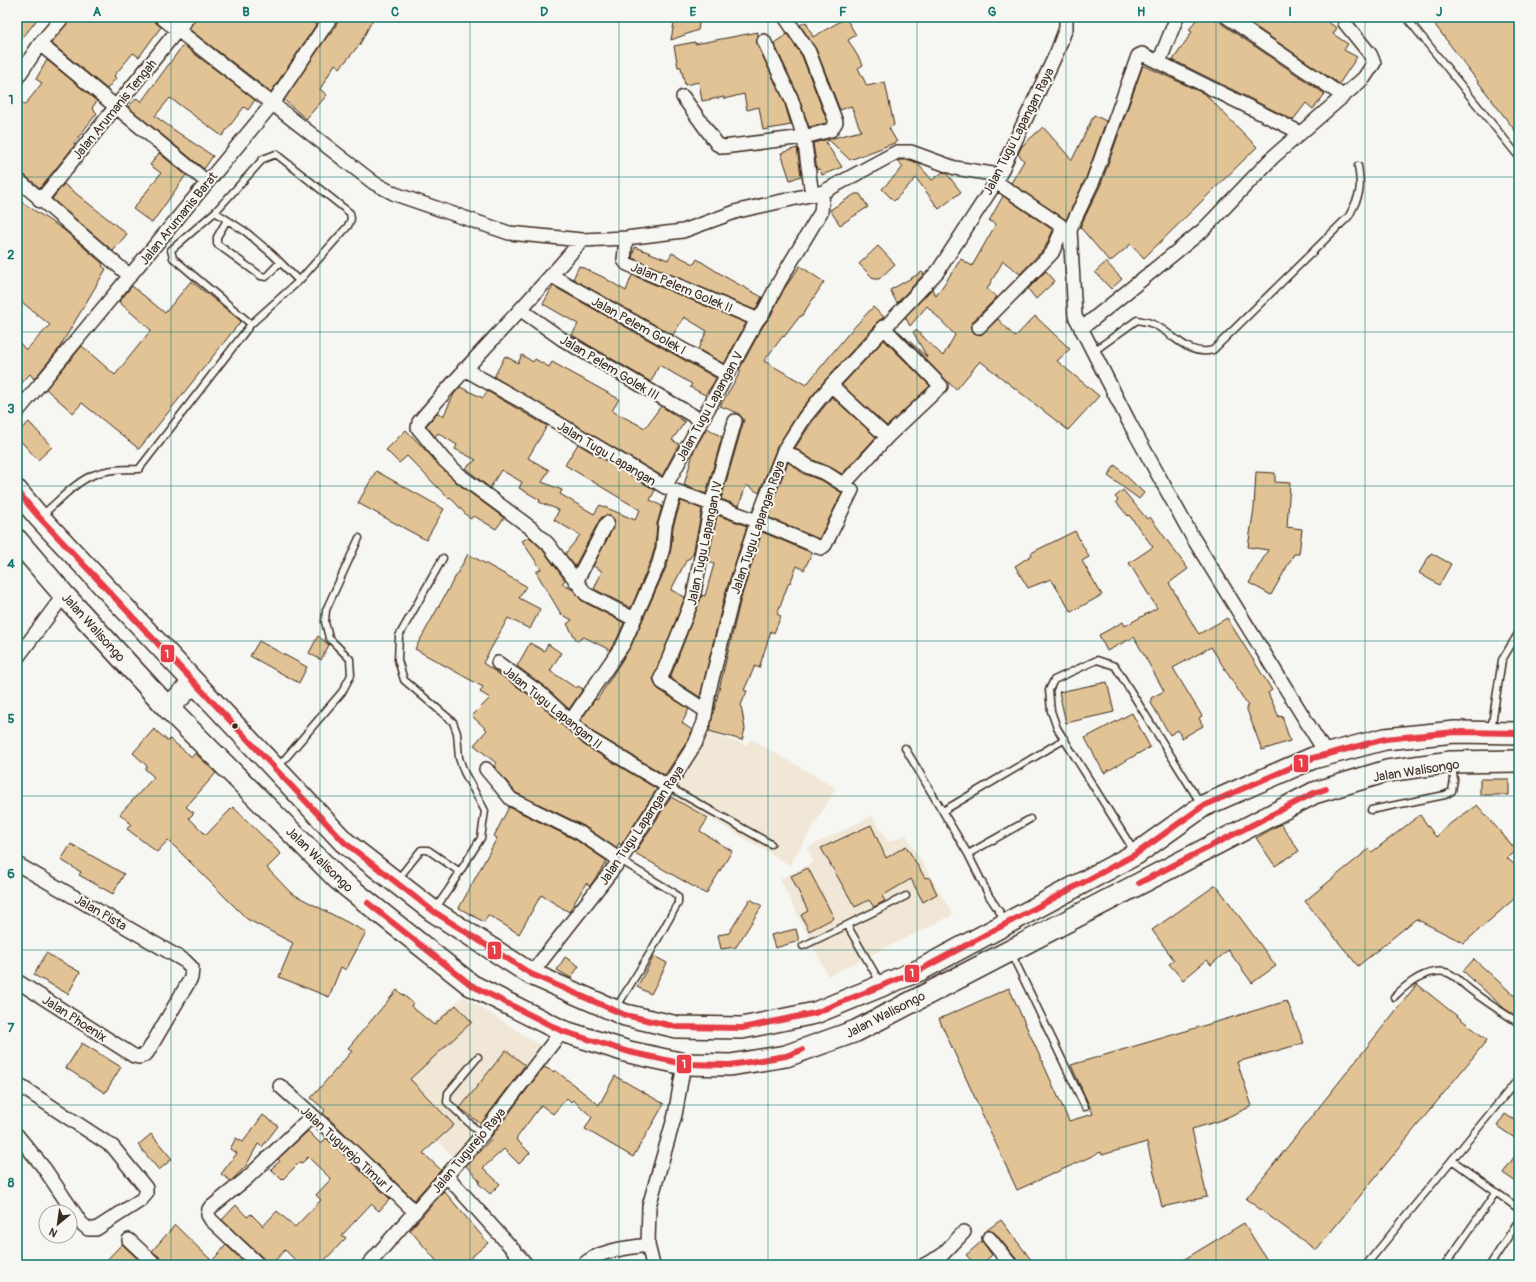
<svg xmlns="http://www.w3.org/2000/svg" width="1536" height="1282" font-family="Pangolin,sans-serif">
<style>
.built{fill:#f0e7d6}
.building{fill:#e1c395;stroke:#3b2a1e}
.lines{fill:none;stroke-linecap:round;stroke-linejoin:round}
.service-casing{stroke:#3b2a1e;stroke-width:9}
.minor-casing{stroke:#3b2a1e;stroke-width:16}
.trunk-casing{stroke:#3b2a1e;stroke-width:24}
.service{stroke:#f6f6f2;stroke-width:6}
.minor{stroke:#f6f6f2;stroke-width:13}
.trunk{stroke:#f6f6f2;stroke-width:21}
.bus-1-casing{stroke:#f6f6f2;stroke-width:9}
.bus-1{stroke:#e83d46;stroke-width:6}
.grid{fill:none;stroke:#0f766e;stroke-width:1;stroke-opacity:0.55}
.bus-dot{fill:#3b2a1e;stroke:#f6f6f2;stroke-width:1.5}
.labels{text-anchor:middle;stroke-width:4;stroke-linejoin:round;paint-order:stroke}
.street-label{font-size:13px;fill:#3b2a1e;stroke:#f6f6f2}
.line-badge{stroke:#f6f6f2;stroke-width:1.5}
.badge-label{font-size:11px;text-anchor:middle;font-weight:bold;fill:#fff}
.neatline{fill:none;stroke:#0f766e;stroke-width:1.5}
.grid-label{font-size:13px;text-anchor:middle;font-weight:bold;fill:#0f766e}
</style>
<rect width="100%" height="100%" fill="#f6f6f2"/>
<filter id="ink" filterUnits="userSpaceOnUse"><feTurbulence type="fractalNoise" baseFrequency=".025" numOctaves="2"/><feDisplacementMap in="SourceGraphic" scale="8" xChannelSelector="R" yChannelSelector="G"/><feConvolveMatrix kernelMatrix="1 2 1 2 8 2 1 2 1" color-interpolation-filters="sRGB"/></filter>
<g filter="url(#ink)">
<path class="built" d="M707 732 747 745 751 739 836 788 790 865 671 795Z
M872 816 889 842 906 835 953 915 828 976 780 879 814 862 807 848Z
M463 996 541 1046 453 1157 398 1098 367 1085Z"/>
<path class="building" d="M17 17H39L17 45Z
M72 17H153L156 23 161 27 139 57 133 53 114 76 116 78 107 89 51 43Z
M196 17H306L316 25 271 92 189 29Z
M341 17H374L360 44 340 68 335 64 320 89 327 95 306 119 284 100 329 34 330 35Z
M675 17H700L698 30 671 40Z
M1198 17H1218L1222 24 1325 94 1313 109 1306 103 1293 120 1173 60 1192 32 1189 30Z
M1241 17H1320L1337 28 1333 34 1348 44 1344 50 1357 57 1339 84Z
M1429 17H1519V136Z
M846 18 856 35 848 40 863 65 858 68 867 86 885 82 894 125 889 128 897 142 850 160 829 140 826 143 842 167 822 175 820 169 817 170 813 143 861 131 851 106 840 110 816 49 800 25 806 22 813 37Z
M758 32 757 44 784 101 791 125 763 130 759 107 747 110 744 94 724 99V97L702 101 699 82 685 85 681 67H678L674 46 695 42V44Z
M787 34 802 56 827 121 826 123 809 127 798 95 774 43Z
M183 45 255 100 248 110 244 107 222 136 170 98 155 116 177 132 213 156 204 169 128 107 137 98 141 102Z
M47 60 97 101 92 108 97 113 74 143 75 145 40 188 17 169V99L25 105 42 83 36 79Z
M1143 65 1205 94 1257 147 1144 258 1131 244 1110 262 1080 227 1101 184Z
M1094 115 1106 121 1086 178 1066 220 1011 183 1024 161 1018 154 1022 146 1043 127 1072 160Z
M797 148 801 176 790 180 781 153Z
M159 153 186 175 152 223 133 209 161 173 150 165Z
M899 160H910L917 163 932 180 943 172 947 174 961 192 939 209 916 178 894 201 882 189 903 167 898 161Z
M64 184 127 234 113 251 52 199Z
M855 194H860L868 207 840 225 830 210Z
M1003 196 1053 230 1045 248 1020 274 1003 261 987 289 997 297 973 321 971 329 974 333 981 335 998 319 1015 337 1035 316 1070 349 1057 361 1099 396 1068 430 980 361 956 390 895 328 927 357 913 332 916 330 943 356 955 335 927 306 910 326 905 317 932 289 936 296 961 259 972 266 996 224 989 221Z
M17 199 64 230 103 264 102 266 106 269 58 350 34 379 30 374 17 388V340L26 350 50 325 17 298Z
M878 246 895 264 879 279H874L859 264Z
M635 247 668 260 672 253 694 264 697 259 727 278 762 297 755 310 632 258Z
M1106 262 1122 279 1111 289 1095 272Z
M579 266 603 277 626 291 632 275 746 323 724 364 698 349 707 331 684 317 673 335 573 279Z
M800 266 824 282 801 317 800 316 784 337 783 336 764 361 806 385 848 334 873 307 884 317 877 322 875 326 825 380 799 412 777 447 759 493 746 485 739 506 721 499 744 420 738 413 720 406 741 371 739 370 763 326 770 317 784 289Z
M1046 271 1055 281 1036 299 1028 289Z
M922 272 924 274 897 303 890 290Z
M191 281 241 321 139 449 82 403 73 413 46 389 82 346 115 375 151 330 119 302 132 286 165 313Z
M553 286 716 378 713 384 705 395 690 387 692 384 659 365 651 382 572 335 578 324 543 304Z
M884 340 930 386 887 426 842 385Z
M522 355 533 362 535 359 549 367 552 362 619 399 612 411 645 428 661 406 685 422 672 440 679 444 662 476 494 377 505 356 518 363Z
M460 387 483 398 487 391 547 426 528 458 549 470 542 482 562 490 560 494 594 514 600 505 635 520 640 510 565 465 578 444 655 490 650 500 662 506 657 524 655 547 651 560 631 608 594 589 602 571 593 566 614 526V519L611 516 606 515 600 519 575 566 565 554 580 535 554 520 559 510 539 502 540 500 519 488 522 482 501 470 490 488 465 468 476 460 455 449 457 445 438 433 435 437 426 426 437 413 443 417 454 394Z
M832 397 876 437 842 474 830 467 813 460 795 448 812 422Z
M29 422 52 447 38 460 17 437V433Z
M707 428 722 437 706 494 684 485 694 450Z
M406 430 457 483 504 518 496 529 474 516 470 519 450 497 449 499 407 456 399 463 386 450Z
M788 462 804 474 823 481 842 493 819 539 768 517 773 507 771 506Z
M1115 465 1144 493 1139 499 1108 476Z
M376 471 444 509 426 540 358 503Z
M1256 472 1275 473V482L1290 483 1287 527 1302 529 1299 554H1294L1271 595 1249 583 1268 550 1248 547 1254 508Z
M1123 490 1147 519 1150 517 1188 569 1169 583 1195 628 1199 634 1227 618 1272 690 1268 693 1279 717 1282 716 1290 741 1262 750 1246 707 1248 706 1211 647 1173 668 1202 716 1199 718 1203 726 1182 738 1178 730 1170 735 1151 703V698L1164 691 1134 637 1107 651 1099 635 1123 622 1125 626 1157 608 1129 563 1153 547 1129 515 1128 516 1116 502 1118 500 1115 497Z
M681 501 702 509 693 554 689 559H687L671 590 685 597 653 679 658 689 689 709 682 723 692 730 688 740 665 775 593 732 581 720 595 699 597 700 631 646 667 565 671 549 673 527Z
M717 515 747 526 725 594 700 697 670 678 702 595 705 596 714 564 708 561Z
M1075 531 1089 557 1082 561 1102 595 1071 612 1051 579 1028 588 1015 566 1032 555 1031 553Z
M762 532 812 553 804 570 797 566 790 583 789 582 777 614 781 616 774 633 771 631 759 668 755 666 744 690 747 691 741 705 745 729 742 740 709 731 741 598Z
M529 537 542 549 565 580 562 584 573 590 582 601 624 623 617 639 610 650 584 637 577 641 567 624 572 620 561 614 536 572 541 569 522 541Z
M1431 553 1451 564 1439 585 1419 573Z
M468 554 526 586 519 598 540 609 530 629 508 618 483 663 535 699 584 745 657 789 621 845 619 843 616 848 584 826 516 793 494 766 496 763 474 745 487 730 472 716 490 698 480 692 483 687 415 649Z
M318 636 329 645 321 660 309 653Z
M259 641 307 667 299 683 250 656Z
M530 643 544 651 548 644 561 653 550 671 576 688 578 686 583 689 569 709 545 687 517 666Z
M1107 682 1114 712 1066 723 1059 692Z
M1132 713 1150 747 1104 773 1085 738Z
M154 729 168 741 170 739 192 757 195 753 216 773 186 807 194 813 189 818 206 835 233 807 281 854 267 868 291 893 366 932 346 970 341 967 329 997 279 977 293 943 247 919 168 840 157 852 127 829 131 824 120 814 154 777 145 769 147 766 133 753Z
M1480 779H1509V795H1480Z
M671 797 708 818 700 831 732 851 706 894 635 853Z
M1477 805 1517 851 1507 858 1516 866 1515 898 1464 943 1416 919 1358 966 1305 901 1369 849 1372 852 1420 815 1436 837 1451 823Z
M509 807 576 840 607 861 590 886 586 883 569 912 541 895 519 934 488 915 484 922 459 908 497 838 494 836Z
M1281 824 1299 851 1275 866 1256 838Z
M871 825 886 858 906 846 925 878 929 877 937 894 923 902 911 879 882 896 885 901 879 904 874 907 869 900 855 907 821 848Z
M71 844 124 874 113 894 79 875 81 872 61 860Z
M808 868 834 918 809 931 801 915 808 911 791 876Z
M1216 885 1276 966 1252 983 1228 950 1211 965 1207 960 1183 980 1169 964 1174 960 1152 930Z
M750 899 762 906 736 947 721 949 718 935 729 933Z
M796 929 799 941 775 948 771 935Z
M46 953 80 972 68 994 34 975Z
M654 956 667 963 651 994 637 987Z
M565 957 579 966 571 978 557 970Z
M1474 959 1519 1000V1009L1514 1015 1505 1009 1463 971Z
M1417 984 1487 1040 1316 1250 1246 1199Z
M1009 988 1069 1121 1093 1114 1071 1065 1287 1001 1304 1043 1237 1062 1252 1106 1219 1121 1192 1129 1207 1197 1162 1207 1147 1142 1102 1155 1101 1152 1017 1190 939 1019Z
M397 990 413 1003 411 1006 434 1025 456 1005 472 1022 410 1079 454 1125 423 1153 441 1170 414 1200 323 1113 325 1110 311 1098 352 1051 348 1048Z
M82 1043 121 1067 105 1093 66 1068Z
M506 1050 525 1065 481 1124 460 1108Z
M544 1067 554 1072 555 1070 599 1105 615 1076 664 1104 633 1157 585 1129 592 1117 573 1100 571 1102 567 1098 553 1114 541 1105 516 1139 530 1153 519 1164 504 1149 483 1168 500 1184 490 1194 478 1183 480 1181 466 1166 492 1138 491 1137Z
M1505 1114 1519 1123V1141L1497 1126Z
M263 1115 278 1126 262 1147 258 1144 246 1166 231 1181 221 1174 237 1153 230 1149 236 1138 243 1142Z
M308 1131 321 1144 326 1138 390 1199 379 1211 371 1204 342 1235 346 1238 320 1265H300L285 1250 271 1265H267L264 1259 222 1220 236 1205 247 1217 251 1214 263 1226 277 1211 295 1227 321 1200 316 1195 331 1179 308 1157 302 1163 300 1162 282 1180 271 1169 280 1161 278 1159Z
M151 1134 172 1159 159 1170 138 1145Z
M1519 1150V1184L1503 1173Z
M444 1191 488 1243 462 1265H440L410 1230Z
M1001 1220 1035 1265H1019L1017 1260 995 1233 987 1230Z
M1244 1223 1270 1265H1175Z
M175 1225 212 1261 226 1245 247 1265H164L162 1259 152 1251Z
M982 1241 992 1255 981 1265H976L966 1255Z
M122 1244 124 1246 144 1265H102Z"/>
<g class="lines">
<defs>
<path id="service" d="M1406 17 1519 157
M215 212 246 232 272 254 299 281
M227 220 217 237V244L261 276 266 277 280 262
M1094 351 1137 320C1143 321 1150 322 1155 325 1175 335 1189 357 1213 350L1349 216C1360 195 1362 190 1358 166
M42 515C58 502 74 483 93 475 108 469 124 469 139 469L251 324 299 281 348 226 351 219 350 213 276 154 263 159 215 212 171 250 173 258 251 324
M1491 730 1502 660 1519 632
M905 748 968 854
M278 767 342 692 351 675 350 659 329 638 325 622 326 610 359 538
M669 787 771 844
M1371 810 1445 795 1452 791 1454 780 1452 766
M943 811 1065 739
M1134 851 1057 728 1051 711 1049 690 1054 680 1097 660 1115 666 1201 804
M398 879 421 850H428L460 872
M435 909 449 889 481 838 485 811 464 772 459 758 457 733 453 722 404 680 398 660 399 636 443 558
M1005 920 989 896 968 854 1030 819
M803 946 847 925
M1011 953 1085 1107
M880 982 847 925 906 896
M1394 997C1406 985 1426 969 1445 972 1455 974 1461 983 1468 988 1484 1001 1502 1012 1519 1023
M616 1008 650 953 678 903V897L673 892 620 860
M478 1057 448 1093 447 1102 482 1135
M1452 1160 1519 1209
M1366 1265 1519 1078
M1445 1265 1496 1192
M1490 1265 1519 1220"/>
<path id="minor" d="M161 17 374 183 395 194 509 233 582 240 626 238 683 231 738 211 823 192 897 152H911L955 168 999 175
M1227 17 1343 96
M764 41 791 98 804 137 812 195
M40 44 207 182
M1159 62 1177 17
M17 78 40 44 63 17
M683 97 717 144 723 147 804 137 831 130 836 122 809 52 785 17
M1301 133 1142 54 1138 56 1093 181 1070 229 1075 316 1129 422 1193 538 1327 755
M17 179 130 276
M40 201 188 17
M626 238 624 260 627 264 754 318 756 322 665 487
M582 240C529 303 471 360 419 422L418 428 444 460 462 477 531 528 548 544 586 594 634 619
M552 276 726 374
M521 310 562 339 702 421
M756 322 763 313 779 282 821 212 823 192
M979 327 1052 253 1062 230 1060 225 996 182
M1081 329 1203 230 1273 157 1364 78 1374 63 1370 54 1345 23 1348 17
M464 369 523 402 665 487 757 521 821 548 825 545 852 490 827 474 809 467 784 450
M831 385 887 437
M17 412 273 103 331 17
M844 484 887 437 941 386 883 327
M576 582 607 523
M17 658 64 595
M498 663 540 693 588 738 669 787
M706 711 662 682 661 678 693 598 711 505 735 421
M570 722 624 643 659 563 663 548 665 525 675 492
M486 769 511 799 580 833 620 860
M17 864 185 961 192 968 191 978 147 1053 140 1057 134 1056 17 981
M531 974 624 855 695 744 704 722 709 691 733 596 757 521 784 450 805 417 831 385 938 271 996 182 1057 52 1066 28V17
M17 1084 113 1147 146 1188V1194L141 1200 96 1229H88L81 1223 44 1168 17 1135
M280 1086 349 1148 415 1212
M447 1176 527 1265
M989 1238 1011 1265
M129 1240 156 1265
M259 1265 211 1220 208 1215 209 1209 246 1179 312 1116
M368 1265 482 1135 562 1031
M583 1265C599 1250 627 1248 648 1245
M653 1265 648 1245 649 1206 675 1115 684 1064
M924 1265 941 1256 964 1232"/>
<path id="trunk" d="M17 491 39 517 344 842 433 911 531 974 625 1015 677 1027 742 1028 815 1013 920 970 1136 854 1203 806 1313 758 1385 739 1455 732 1519 733
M17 540 64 595 168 708 338 879 471 985 562 1031 629 1052 684 1064 730 1065 786 1056 856 1031 1314 793 1387 771 1451 762 1519 761
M168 708 193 683"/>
</defs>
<use href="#service" class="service-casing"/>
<use href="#minor" class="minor-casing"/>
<use href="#trunk" class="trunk-casing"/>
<use href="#service" class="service"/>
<use href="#minor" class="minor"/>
<use href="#trunk" class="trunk"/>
<defs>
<path id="bus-1" d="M17 491 39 517 344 842 433 911 531 974 625 1015 677 1027 742 1028 815 1013 920 970 1136 854 1203 806 1313 758 1385 739 1455 732 1519 733
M1139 883 1314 793 1326 789
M368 903 471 985 562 1031 629 1052 684 1064 730 1065 786 1056 802 1050"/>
</defs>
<use href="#bus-1" class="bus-1-casing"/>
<use href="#bus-1" class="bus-1"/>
</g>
</g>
<path class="grid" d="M171 17V1265M320 17V1265M470 17V1265M619 17V1265M768 17V1265M917 17V1265M1066 17V1265M1216 17V1265M1365 17V1265M17 177H1519M17 332H1519M17 486H1519M17 641H1519M17 796H1519M17 950H1519M17 1105H1519"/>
<circle class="bus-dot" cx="235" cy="726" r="3.5"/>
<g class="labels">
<g class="street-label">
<text transform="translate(114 109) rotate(-51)" y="5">Jalan Arumanis Tengah</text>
<text transform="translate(1018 131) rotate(-63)" y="5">Jalan Tugu Lapangan Raya</text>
<text transform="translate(178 218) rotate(-51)" y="5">Jalan Arumanis Barat</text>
<text transform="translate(682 287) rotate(23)" y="5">Jalan Pelem Golek II</text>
<text transform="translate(639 325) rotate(29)" y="5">Jalan Pelem Golek I</text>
<text transform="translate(610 367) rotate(31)" y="5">Jalan Pelem Golek III</text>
<text transform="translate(709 406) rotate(-61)" y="5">Jalan Tugu Lapangan V</text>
<text transform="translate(607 453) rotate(31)" y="5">Jalan Tugu Lapangan</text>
<text transform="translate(757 527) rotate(-71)" y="5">Jalan Tugu Lapangan Raya</text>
<text transform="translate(704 543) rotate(-78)" y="5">Jalan Tugu Lapangan IV</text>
<text transform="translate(94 627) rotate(48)" y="5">Jalan Walisongo</text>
<text transform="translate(553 707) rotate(39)" y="5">Jalan Tugu Lapangan II</text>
<text transform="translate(1416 770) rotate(-9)" y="5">Jalan Walisongo</text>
<text transform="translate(641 825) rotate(-56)" y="5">Jalan Tugu Lapangan Raya</text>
<text transform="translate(320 859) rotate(44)" y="5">Jalan Walisongo</text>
<text transform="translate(101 912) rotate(30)" y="5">Jalan Pista</text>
<text transform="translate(885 1014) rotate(-27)" y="5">Jalan Walisongo</text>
<text transform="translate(75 1018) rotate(33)" y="5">Jalan Phoenix</text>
<text transform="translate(347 1149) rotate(43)" y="5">Jalan Tugurejo Timur I</text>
<text transform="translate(468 1150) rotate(-50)" y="5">Jalan Tugurejo Raya</text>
</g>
</g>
<g class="line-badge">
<rect x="160" y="644" width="15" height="19" rx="4" fill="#e83d46"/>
<rect x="1293" y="754" width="16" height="19" rx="4" fill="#e83d46"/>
<rect x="487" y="941" width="15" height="19" rx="4" fill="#e83d46"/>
<rect x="904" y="964" width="16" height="19" rx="4" fill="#e83d46"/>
<rect x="676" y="1054" width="16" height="20" rx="4" fill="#e83d46"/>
</g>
<g class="badge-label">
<text x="167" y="658">1</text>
<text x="1301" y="767">1</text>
<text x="494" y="954">1</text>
<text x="912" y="977">1</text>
<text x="684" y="1068">1</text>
</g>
<rect width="1536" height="1282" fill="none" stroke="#f6f6f2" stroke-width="44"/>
<g transform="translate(58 1224) rotate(209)"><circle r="19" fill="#f6f6f2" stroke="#aba49d"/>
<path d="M0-3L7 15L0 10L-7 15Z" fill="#3b2a1e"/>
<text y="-6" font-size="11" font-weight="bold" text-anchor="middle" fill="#3b2a1e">N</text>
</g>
<rect x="22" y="22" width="1492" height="1238" class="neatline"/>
<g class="grid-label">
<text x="97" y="16">A</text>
<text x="246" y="16">B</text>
<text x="395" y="16">C</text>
<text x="544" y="16">D</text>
<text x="693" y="16">E</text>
<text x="843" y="16">F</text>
<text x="992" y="16">G</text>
<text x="1141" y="16">H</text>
<text x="1290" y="16">I</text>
<text x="1439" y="16">J</text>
<text x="11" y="104">1</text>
<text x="11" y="259">2</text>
<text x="11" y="413">3</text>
<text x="11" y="568">4</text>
<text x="11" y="723">5</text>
<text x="11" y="878">6</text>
<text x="11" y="1032">7</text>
<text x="11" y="1187">8</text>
</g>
</svg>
